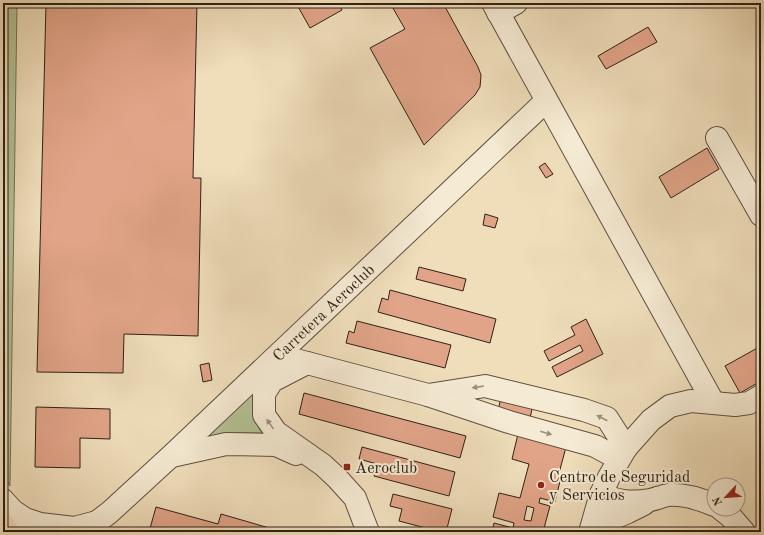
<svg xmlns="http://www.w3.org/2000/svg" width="764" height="535" font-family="'Old Standard TT',serif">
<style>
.green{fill:#b4c295;stroke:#707256}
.building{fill:#e1a488;stroke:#2d2117;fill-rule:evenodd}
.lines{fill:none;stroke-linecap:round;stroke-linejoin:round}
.minor-casing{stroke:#5e5040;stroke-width:24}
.major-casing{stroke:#2d2117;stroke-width:24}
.minor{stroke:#f5ead3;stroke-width:22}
.major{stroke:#f0debb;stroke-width:22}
.oneway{fill:#9b907e}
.poi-dot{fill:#8f2418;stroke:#f5ead3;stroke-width:1.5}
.labels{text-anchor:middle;stroke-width:4;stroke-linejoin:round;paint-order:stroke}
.street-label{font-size:16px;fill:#2d2117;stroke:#f5ead3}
.poi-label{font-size:16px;fill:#2d2117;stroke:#f5ead3;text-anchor:start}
</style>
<rect width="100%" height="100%" fill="#f0debb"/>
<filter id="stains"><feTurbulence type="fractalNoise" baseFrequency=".005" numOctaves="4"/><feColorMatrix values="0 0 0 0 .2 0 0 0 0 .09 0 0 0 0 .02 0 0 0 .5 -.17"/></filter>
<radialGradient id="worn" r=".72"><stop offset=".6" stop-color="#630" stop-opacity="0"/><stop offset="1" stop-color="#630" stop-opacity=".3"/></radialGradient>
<path class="green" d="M5 3H17L10 486 3 472V119Z
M256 391C255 408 252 418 262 433H234L206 437Z"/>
<path class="building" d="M46 3H197L193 178H201L198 336 124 334 123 373 37 372Z
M296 3H338L342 10 310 28Z
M390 3H443L478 67 481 75 480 87 475 95 424 145 370 48 405 29Z
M648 27 657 42 606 69 598 56Z
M707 148 719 169 671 198 659 177Z
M545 163 553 174 546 178 539 167Z
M485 214 498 218 495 228 483 225Z
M419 267 466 279 463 291 416 279Z
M390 290 496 319 490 343 378 312 382 298 388 300Z
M586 319 603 354 557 377 552 367 583 351 580 345 549 361 544 351 575 335 571 327Z
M357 321 451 345 445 368 346 343 349 331 354 333Z
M761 346V381L740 393 725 366Z
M209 363 212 380 203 382 200 365Z
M504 384 536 392 527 431 495 424Z
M304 393 466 436 460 458 299 414Z
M36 407 110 409V439L80 438V468L35 467Z
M518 434 566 447 558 477H561L555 502 540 498 539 503 550 506 543 532H492L494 523 513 528 514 523 493 517 499 493 520 498 529 464 512 459ZM527 506 534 508 531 521 524 520Z
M362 447 455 472 449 496 374 476 377 464 359 459Z
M393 494 452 509 446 532H441L399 521 402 509 390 506Z
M156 507 218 524 221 514 283 532H149Z"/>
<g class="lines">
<defs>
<g id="minor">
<path d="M493 3 713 402"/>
<path d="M498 13 516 3"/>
<path d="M717 138 761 215"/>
<path d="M292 359 428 395"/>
<path d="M307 363 272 381 264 394V415L276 432 323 465 337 478 355 498 368 532"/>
<path d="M172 456 226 444 276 445 296 454"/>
<path d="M619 459 595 446 509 422 428 395 485 386 584 410 607 418 626 448"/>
<path d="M601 494C618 502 632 503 650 500 656 499 662 496 668 495 683 494 700 499 714 505"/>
<path d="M3 500 13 511 25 519 40 524 74 528 97 522"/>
<path d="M721 509 730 516 744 532"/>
<path d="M595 517 609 520 628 512 644 504"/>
<path id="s1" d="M84 532 110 512 171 456 546 101"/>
<path d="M590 532 601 494 609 477 626 448 651 420 670 406 691 401 735 405 749 403 761 396"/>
</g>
<path id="major" d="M3 524 7 532"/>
</defs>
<use href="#minor" class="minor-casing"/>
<use href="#major" class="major-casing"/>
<use href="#minor" class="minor"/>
<use href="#major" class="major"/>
</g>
<defs><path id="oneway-solid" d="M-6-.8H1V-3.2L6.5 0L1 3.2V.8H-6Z"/></defs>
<g class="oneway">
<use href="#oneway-solid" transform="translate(478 387) rotate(171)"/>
<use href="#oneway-solid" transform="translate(602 418) rotate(-152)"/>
<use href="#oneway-solid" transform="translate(270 424) rotate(-125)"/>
<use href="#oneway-solid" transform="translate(546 433) rotate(16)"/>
</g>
<g class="poi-dot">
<rect x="343" y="463" width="8" height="8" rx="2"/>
<circle cx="541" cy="485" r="4"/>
</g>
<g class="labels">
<g class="street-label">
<text dy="6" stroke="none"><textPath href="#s1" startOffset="325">Carretera Aeroclub</textPath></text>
</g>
<g class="poi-label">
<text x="355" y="473">Aeroclub</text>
<text x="549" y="482">Centro de Seguridad<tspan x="549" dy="18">y Servicios</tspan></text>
</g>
</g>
<rect width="764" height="535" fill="none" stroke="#f0debb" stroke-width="16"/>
<rect x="4" y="4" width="756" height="527" fill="none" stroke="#2d2117" stroke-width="2"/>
<rect x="8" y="8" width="748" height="519" fill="none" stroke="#2d2117"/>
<g transform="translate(726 497) rotate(244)"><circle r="19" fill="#f5ead3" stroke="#a59a88"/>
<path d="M0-3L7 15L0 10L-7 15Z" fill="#8f2418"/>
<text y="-6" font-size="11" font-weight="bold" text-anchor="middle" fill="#2d2117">N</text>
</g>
<rect width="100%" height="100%" filter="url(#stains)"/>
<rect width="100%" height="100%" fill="url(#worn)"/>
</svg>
